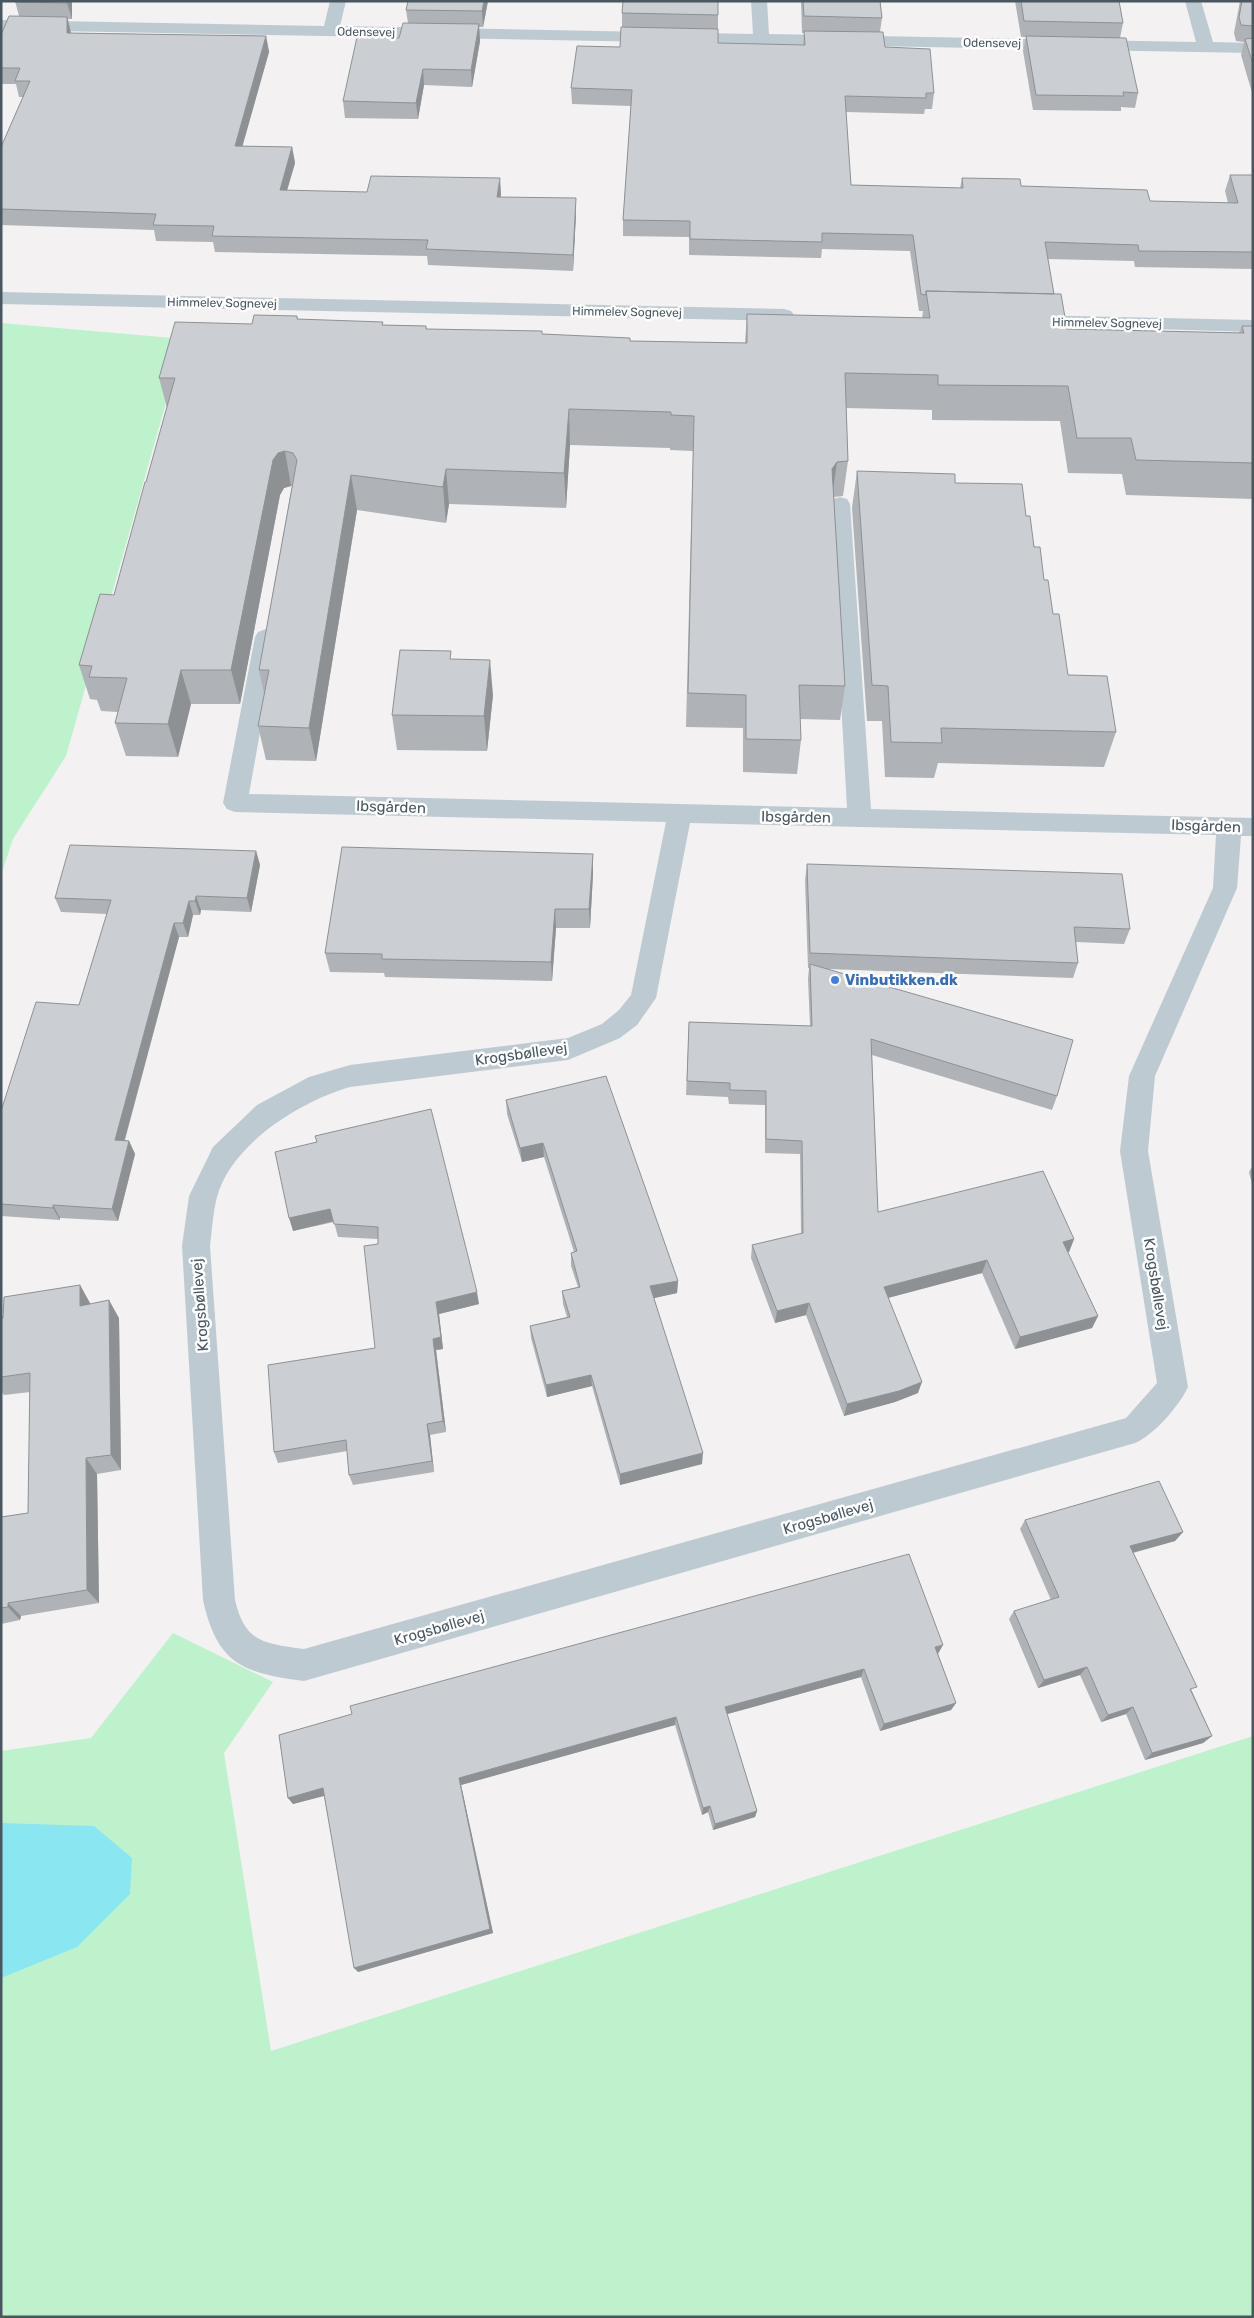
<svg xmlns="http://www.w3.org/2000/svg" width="1254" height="2318" font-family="Rubik,sans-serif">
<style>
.green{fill:#bef2cd}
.water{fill:#8ae6f1}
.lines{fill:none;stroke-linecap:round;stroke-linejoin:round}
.minor{fill:#becad1;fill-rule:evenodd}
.wall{fill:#afb2b6}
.shaded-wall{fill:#8e9194}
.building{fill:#cbcfd4;stroke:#8e9194}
.shop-dot{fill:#3f7fe0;stroke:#fff;stroke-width:2}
.labels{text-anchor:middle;stroke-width:5;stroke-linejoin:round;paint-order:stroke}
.far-street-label{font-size:12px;fill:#485760;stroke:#fff}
.street-label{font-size:15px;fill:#485760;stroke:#fff}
.shop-label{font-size:15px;font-weight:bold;fill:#366cbe;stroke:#fff;text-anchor:start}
</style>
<rect width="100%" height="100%" fill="#f3f1f1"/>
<path class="green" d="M1 323 184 339 66 756 13 839 1 875Z
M173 1633 273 1682 224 1753 271 2051 1253 1736V2317H1V1751L91 1738Z"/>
<path class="water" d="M1 1823 94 1826 132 1858 130 1894 77 1947 1 1978Z"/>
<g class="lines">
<path class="minor" d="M330 1H346L340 26 753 34 751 1H767L769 34 1196 42 1185 1H1201L1213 42 1253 43V53L1 30V20L324 26Z
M1 292 784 309 791 311 794 315 791 319 784 321 1 304Z
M1029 315 1253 320V332L1022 325 1019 321 1022 317Z
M840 497 847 499 850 504 871 809 1253 818V836H1241L1237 888 1155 1076 1148 1151 1188 1387C1180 1405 1153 1436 1135 1443L304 1681C243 1673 217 1664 203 1600L182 1246 189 1196 213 1147 257 1105 309 1077 350 1065 568 1038 602 1024 619 1010 631 995 666 822 235 812 227 809 223 803 255 637 258 632 266 629 274 632 277 637 249 794 847 808 830 504 833 499ZM690 823 1216 835 1213 888 1129 1076 1120 1151 1157 1383 1126 1418 304 1649C264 1643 245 1643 235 1600L210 1246C212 1230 213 1212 217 1197 231 1144 301 1101 350 1087L568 1060 620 1038 637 1025 656 998Z"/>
</g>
<path class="wall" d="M15 1H72V19H68L71 33 266 36 269 52 242 146 292 147 295 163 287 191 501 194 500 197 576 214 573 271 428 265 427 256 215 252 213 242 156 241 154 230 1 225V147L23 97H19L16 84H1V35L19 16Z
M488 1 483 27H479L480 41 472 87 424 85 418 119 345 118 343 101 399 38 408 23 406 10Z
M718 1V43L803 45 804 33H802L801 1H880L882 18 880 32 885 47 934 93 932 109H925L924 114 846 112 851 185 960 188 962 178 1021 186 1150 201 1228 203 1225 191 1230 175H1253V269L1135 267 1134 261 1048 259 1054 294 1067 329 1239 333 1242 326H1253V499L1126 495 1122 474 1068 473 1060 421 932 420V410L846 408 848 461 843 496 834 497 845 686 840 720 800 719 801 740 797 774 743 772V728L686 727 693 451 670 450V448L570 445 566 508 449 504 446 523 357 510 316 761 266 760 258 726 264 694 259 670 292 486H291L284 488 280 495 240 704H191L178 757 126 756 115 723 118 712 101 711 97 700 90 699 79 665 114 595 146 482 167 408 159 378 252 324 297 316 298 319 383 325 426 326 427 329 543 334 630 341 745 343 747 314 922 318 923 311H919L910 251 822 249 821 258 689 255V237L623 236V220L631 106 572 104 571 88 620 47 622 27V13Z
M1015 1H1119L1123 23 1120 38 1138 93 1135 108 1121 107V111L1033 110 1023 51 1026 37H1021Z
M1240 1H1253V96L1241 55 1244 42 1236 41 1234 33Z
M857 471 955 483 1026 516 1053 614 1068 675 1116 732 1104 767 938 763 934 778 885 777 882 721H867L852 508Z
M452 659 493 695 487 751 397 750 392 715Z
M256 851 260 865 251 912 201 910 200 915H193L188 937H179L125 1140 129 1141 135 1154 118 1221 60 1218V1220L1 1216V1108H2L79 1005 107 914 61 912 55 898Z
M807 864 1130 929 1124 944 1076 942 1078 963 1073 978 828 969 1057 1096 1052 1110 872 1055 878 1212 1074 1239 1069 1252H1067L1098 1316 1092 1328 1015 1349 982 1273 888 1298 918 1393 895 1402 844 1416 806 1315 775 1323 751 1258 752 1245 801 1234 800 1154 765 1153V1105L729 1104 728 1097 686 1095 689 1022 810 1026 808 979 809 968H808L805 880Z
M593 874 590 928H556L552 981 385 977 384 973 330 972 325 953Z
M506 1100 678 1281 677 1293 654 1298 702 1464 620 1485 592 1386 547 1397 531 1338 530 1326 567 1317 563 1304 562 1291 578 1287 571 1266V1253L574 1252 544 1157 522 1162 507 1114Z
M317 1142 479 1304 439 1314 443 1349 436 1350 446 1432 430 1435 434 1472 353 1485 349 1475 347 1451 278 1463 274 1452 375 1348 378 1239 338 1237 334 1222 293 1231Z
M1253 1165V1188L1249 1172Z
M80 1285 90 1304 119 1318 121 1470 97 1474 99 1603 21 1616 20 1620 1 1624V1517L28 1513 30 1392 4 1395 1 1391V1318Z
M1025 1520 1183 1532 1175 1541 1133 1553 1192 1691 1212 1736 1203 1743 1145 1760 1126 1714 1101 1722 1080 1675 1038 1688 1009 1619 1014 1611 1051 1600 1020 1529Z
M938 1654 956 1703 951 1710 880 1731 861 1677 727 1714 757 1811 755 1817 713 1830 708 1812 702 1815 675 1725 461 1785 493 1933 358 1972 324 1796 293 1804 288 1798 279 1735Z"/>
<path class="shaded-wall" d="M67 1H72V19L67 3Z
M484 1H488L483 27 482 11Z
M67 17 71 33H67Z
M479 24 480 41 472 87 471 70Z
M266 36 269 52 238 162 235 146Z
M423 69 424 85 418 119 416 103Z
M292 147 295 163 282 207 280 190Z
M500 178 501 194 498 214 497 197Z
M576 198V214L573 271V255Z
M569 409 570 445 566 508 564 473Z
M285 451 291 486 284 488 280 495 240 704 231 670 273 460 278 453Z
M837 462 832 497V469Z
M446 469 449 504 446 523 443 487Z
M351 475 357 510 316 761 309 728Z
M490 660 493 695 487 751 484 716Z
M181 670 191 704 178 757 168 724Z
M256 851 260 865 251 912 247 898Z
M593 854V874L590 928 589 909Z
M196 896 201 910 200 915 195 901Z
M189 901 193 915 188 937 183 923Z
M555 909 556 928 552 981 551 962Z
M174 923 179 937 121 1153 115 1140Z
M129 1141 135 1154 118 1221 112 1209Z
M543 1143 544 1157 522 1162 520 1148Z
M53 1205 60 1218V1220L53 1208Z
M330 1209 334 1221 293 1231 289 1218Z
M1074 1239 1069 1252 1057 1255 1063 1242Z
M987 1260 982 1273 880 1300 884 1287Z
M678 1281 677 1293 650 1299V1286Z
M80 1285 90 1303V1323L80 1306Z
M477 1292 479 1304 439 1314 443 1349 436 1350 446 1432 443 1421 433 1339 436 1302Z
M109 1300 119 1318 121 1470 111 1455Z
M809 1303 806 1315 775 1323 777 1311Z
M1098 1316 1092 1328 1015 1349 1020 1337Z
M591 1375 592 1386 547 1397 546 1385Z
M922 1382 918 1393 895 1402 844 1416 847 1404Z
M427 1424 430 1435 434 1472 432 1461Z
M703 1453 702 1464 620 1485V1474Z
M86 1458 97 1474 99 1603 87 1590Z
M1183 1532 1175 1541 1124 1555 1130 1546Z
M8 1603 21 1616 20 1620 8 1607Z
M943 1645 938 1654 931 1656 935 1647Z
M1087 1667 1080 1675 1038 1688 1044 1680Z
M864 1669 861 1677 724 1715 725 1707Z
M956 1703 951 1710 880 1731 884 1724Z
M1133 1707 1126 1714 1101 1722 1108 1715Z
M676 1717 675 1725 461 1785 493 1933 358 1972 354 1968 459 1778Z
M1212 1736 1203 1743 1145 1760 1152 1753Z
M323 1788 327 1795 293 1804 288 1798Z
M710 1806 708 1812 702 1815 703 1808Z
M757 1811 755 1817 713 1830 715 1824Z"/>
<path class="building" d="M15 1H67V3L15 2Z
M408 1H484L482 11 406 10Z
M623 1H718V15L622 13Z
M803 1H880L882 18 804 16Z
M1021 1H1119L1123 23 1024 21Z
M1242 1H1253V26L1241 25 1239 17Z
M9 16 67 17V33L266 36 235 146 292 147 280 190 367 192 371 176 500 178 497 197 576 198 573 255 426 249 428 240 212 236 214 226 153 225 156 214 1 209V147L30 81H15L20 68H1V35Z
M403 23 479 24 471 70 423 69 416 103 343 101 357 37 399 38Z
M621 27 718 29V43L805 45 804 31 883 32 885 47 930 49 934 93H926V98L845 96 851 185 963 188 962 178 1020 179 1021 186 1147 190 1150 201 1238 203 1230 175H1253V252L1139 251 1138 245 1045 242 1054 294 926 291V295L921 294 913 235 822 233V242L690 239V221L623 220 632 90 571 88 577 46 620 47Z
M1026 36 1126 38 1138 93 1123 92 1124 96 1036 95Z
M1253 38V64L1245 39Z
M926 291 1061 294 1067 329 1244 333 1242 326H1253V463L1136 460 1131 438H1077L1068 386 938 385V375L845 373 848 461 837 462 832 469 845 686 799 685 801 740 746 739V695L688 693 694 416 671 415V412L569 409 564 473 446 469 443 487 351 475 309 728 258 726 269 670H259L297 460 293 453 285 451 278 453 273 460 231 670H181L168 724 115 723 127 678 89 677 92 666 79 665 100 594 114 595 145 482H146L175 378H159L175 322 252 324 254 315 297 316V319L383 322 382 325 426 326V329L542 331V334L630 338V341L747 343V314L930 318Z
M857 471 955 474V483L1022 484 1026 516H1030L1034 547H1040L1044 580H1048L1053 614H1059L1068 675 1107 676 1116 732 941 728 942 743 891 742 888 686 872 685Z
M400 650 451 651 450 659 490 660 484 716 392 715Z
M70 845 256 851 247 898 196 896 195 901H189L183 923H174L115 1140 129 1141 112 1209 53 1205V1208L1 1204V1108H2L36 1002 79 1005 111 900 55 898Z
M342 847 593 854 589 909H555L551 962 382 959V954L325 953Z
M807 864 1122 874 1130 929 1074 927 1078 963 810 953Z
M810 964 1073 1040 1057 1096 871 1039 878 1212 1043 1171 1074 1239 1063 1242 1098 1316 1020 1337 987 1260 884 1287 922 1382 899 1391 847 1404 809 1303 777 1311 752 1245 803 1233 802 1141 766 1139V1091L730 1090V1083L687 1081 689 1022 812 1026Z
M606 1076 678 1281 650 1286 703 1453 620 1474 591 1375 546 1385 530 1326 570 1317 562 1291 580 1287 571 1253 577 1251 543 1143 520 1148 506 1100Z
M431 1109 477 1292 436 1302 441 1337 433 1339 443 1421 427 1424 432 1461 349 1475 346 1440 274 1452 268 1365 375 1348 364 1246 378 1244V1227L334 1224 330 1209 289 1218 275 1152 317 1142 315 1136Z
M80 1285V1306L109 1300 111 1455 86 1458 87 1590 8 1603V1607L1 1608V1517L28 1513 30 1373 1 1377V1318H3L4 1297Z
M1159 1481 1183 1532 1130 1546 1197 1687 1190 1689 1212 1736 1152 1753 1133 1707 1108 1715 1087 1667 1044 1680 1014 1611 1059 1597 1025 1520Z
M909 1554 943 1645 935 1647 956 1703 884 1724 864 1669 725 1707 757 1811 715 1824 710 1806 703 1808 676 1717 459 1778 490 1929 354 1968 323 1788 288 1798 279 1735 352 1714 350 1706Z"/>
<circle class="shop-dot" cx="835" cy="980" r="5"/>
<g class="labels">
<g class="far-street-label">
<text transform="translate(366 32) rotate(1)" y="4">Odensevej</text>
<text transform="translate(992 43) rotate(1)" y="4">Odensevej</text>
<text transform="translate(222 303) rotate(1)" y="4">Himmelev Sognevej</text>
<text transform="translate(627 312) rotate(1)" y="4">Himmelev Sognevej</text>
<text transform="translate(1107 323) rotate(1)" y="4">Himmelev Sognevej</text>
</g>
<g class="street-label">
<text transform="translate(391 807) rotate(2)" y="5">Ibsgården</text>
<text transform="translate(796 817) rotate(1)" y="5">Ibsgården</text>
<text transform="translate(1206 826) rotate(2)" y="5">Ibsgården</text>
<text transform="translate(521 1054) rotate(-8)" y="5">Krogsbøllevej</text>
<text transform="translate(1156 1284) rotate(81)" y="5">Krogsbøllevej</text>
<text transform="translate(200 1305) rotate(-94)" y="5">Krogsbøllevej</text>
<text transform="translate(828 1517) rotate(-16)" y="5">Krogsbøllevej</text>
<text transform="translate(439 1628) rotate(-16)" y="5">Krogsbøllevej</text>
</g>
<g class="shop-label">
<text x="845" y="985">Vinbutikken.dk</text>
</g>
</g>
<rect width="1254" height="2318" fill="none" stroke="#485760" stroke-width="5"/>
</svg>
